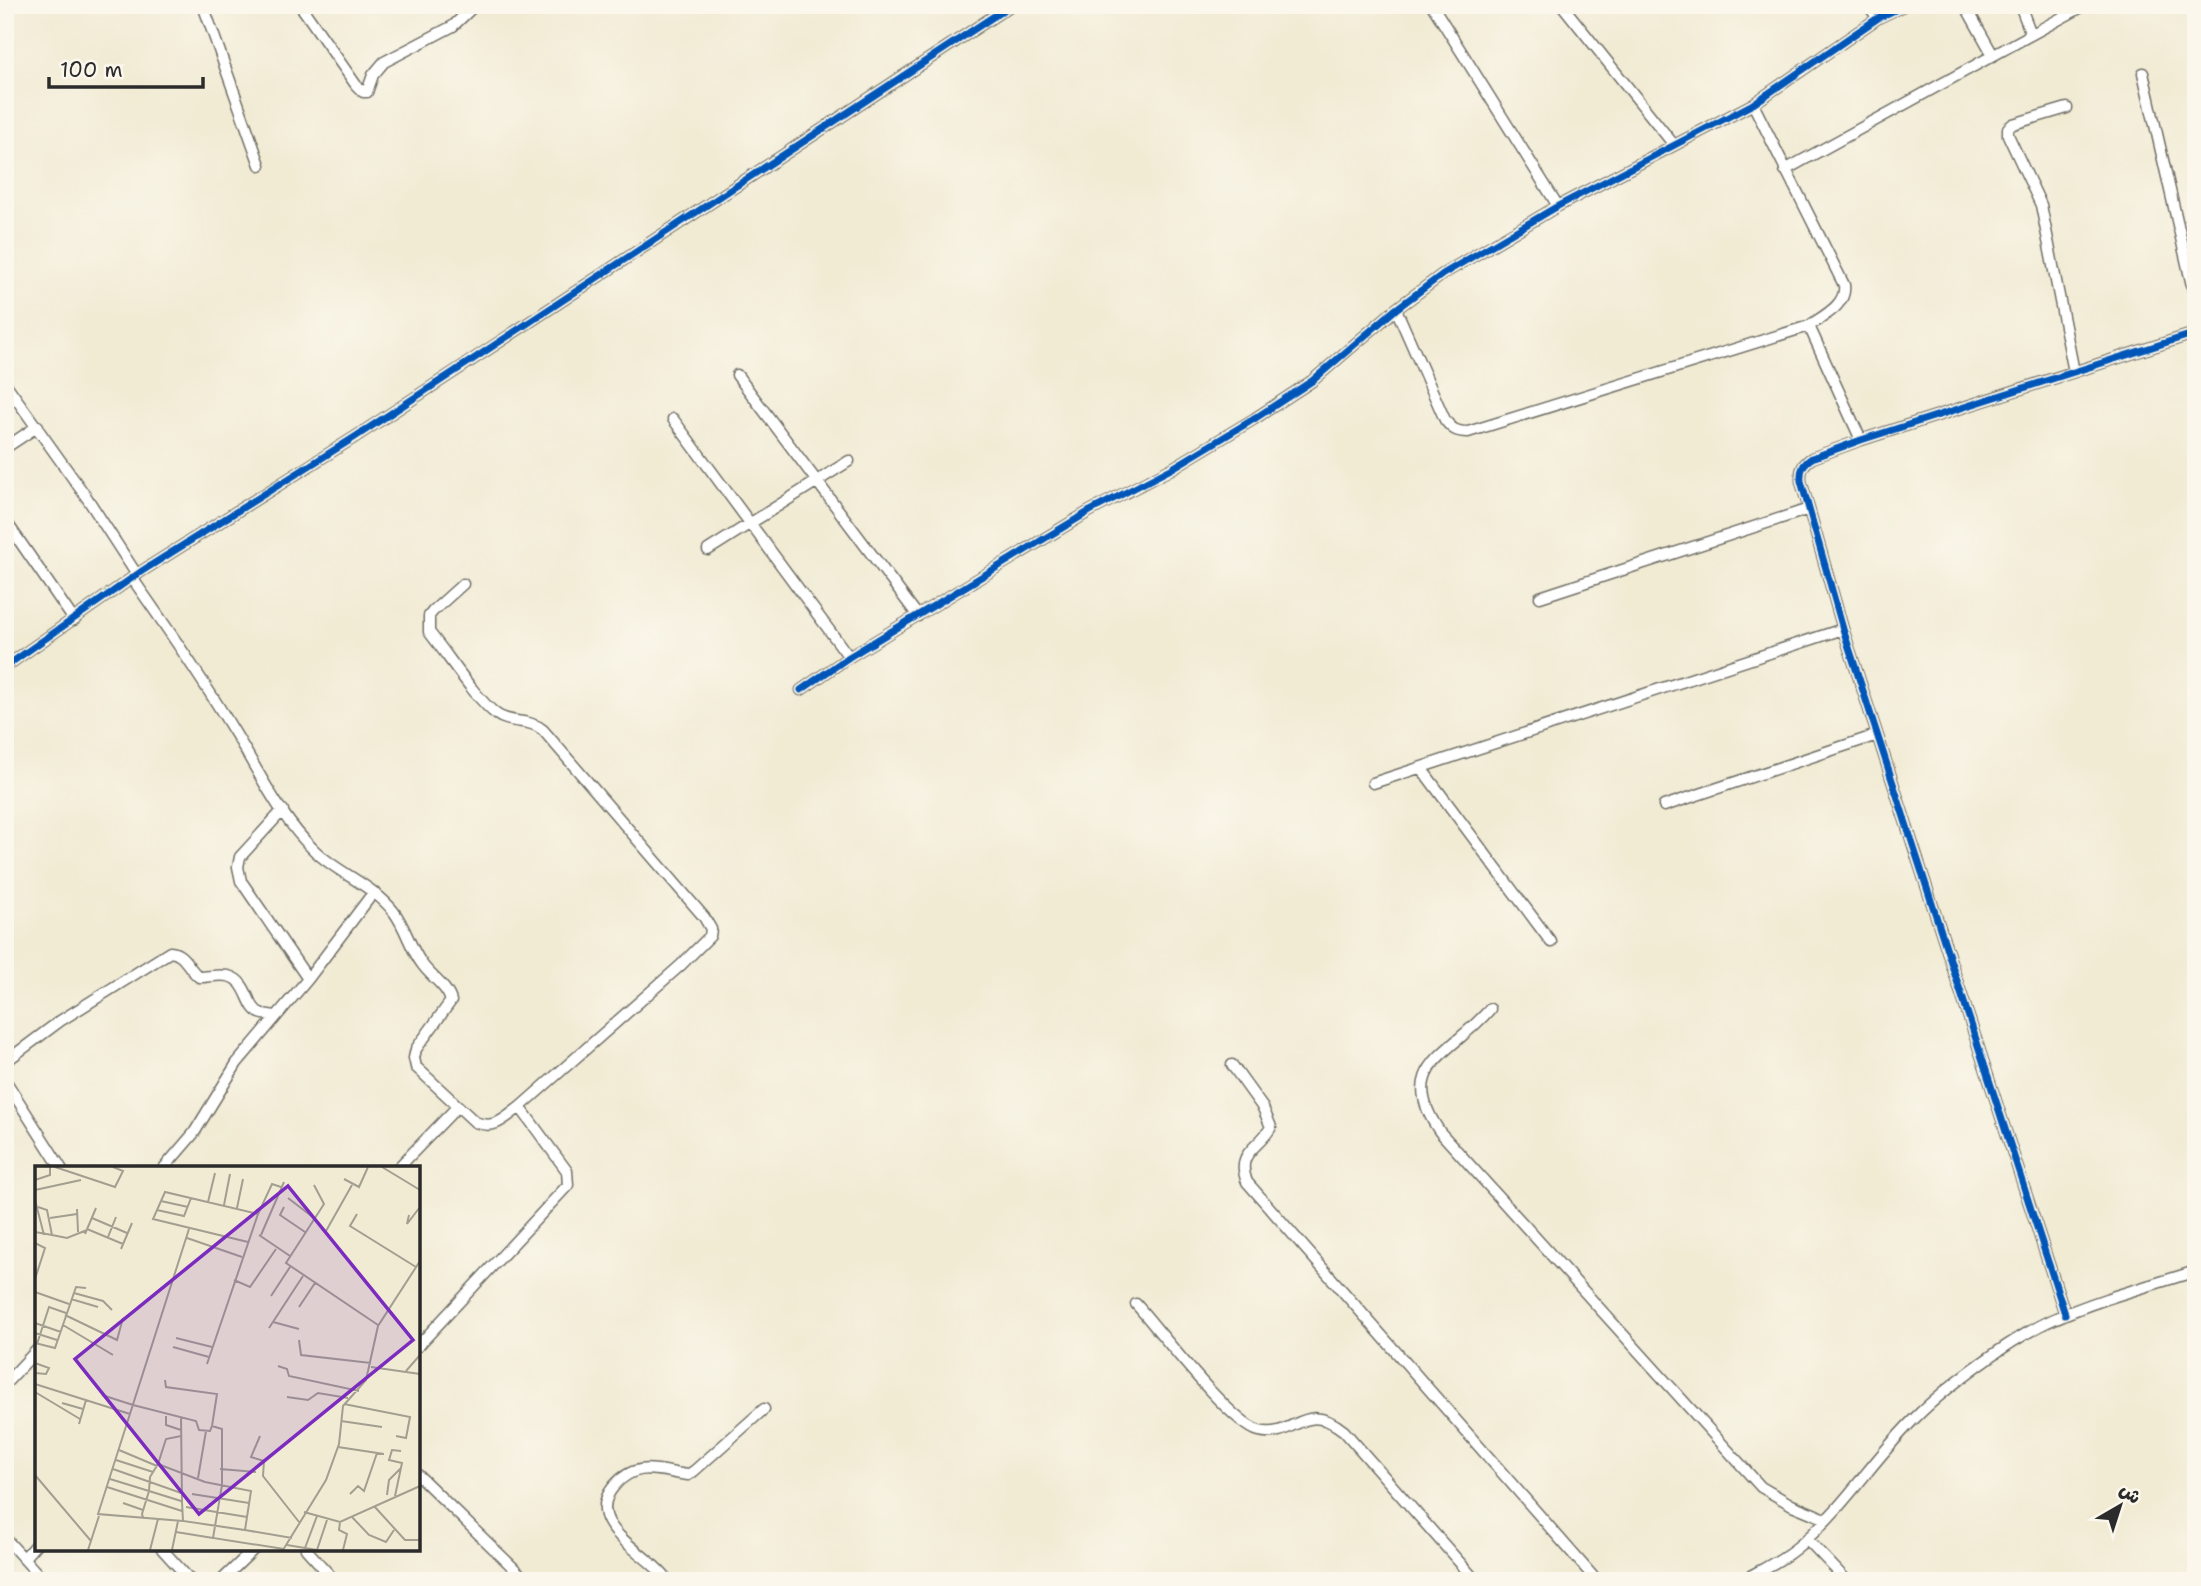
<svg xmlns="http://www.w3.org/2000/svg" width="2201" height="1586" font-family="'Shantell Sans','Playpen Sans Arabic',sans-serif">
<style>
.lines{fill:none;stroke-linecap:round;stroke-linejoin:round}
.minor-casing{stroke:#706e66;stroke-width:13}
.minor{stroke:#fff;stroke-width:10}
.cycleway-casing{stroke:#fbf7ec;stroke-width:11}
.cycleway{stroke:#0057b8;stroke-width:7}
.inset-road{fill:none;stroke:#a29e90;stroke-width:2}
.view{fill:#7b2cbf;fill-opacity:0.15;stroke:#7b2cbf;stroke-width:3.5}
.inset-edge{fill:none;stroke:#2b2b2b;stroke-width:3.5}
</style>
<rect width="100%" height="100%" fill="#fbf7ec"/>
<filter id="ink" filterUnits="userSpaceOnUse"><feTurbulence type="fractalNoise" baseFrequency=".0143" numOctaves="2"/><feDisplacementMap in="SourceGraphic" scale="14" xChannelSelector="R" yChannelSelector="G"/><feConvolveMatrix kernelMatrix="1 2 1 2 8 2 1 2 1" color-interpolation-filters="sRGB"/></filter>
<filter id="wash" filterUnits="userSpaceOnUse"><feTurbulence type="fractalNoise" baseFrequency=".00686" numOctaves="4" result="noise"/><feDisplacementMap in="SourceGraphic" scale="28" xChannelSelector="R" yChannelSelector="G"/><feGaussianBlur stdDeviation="1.57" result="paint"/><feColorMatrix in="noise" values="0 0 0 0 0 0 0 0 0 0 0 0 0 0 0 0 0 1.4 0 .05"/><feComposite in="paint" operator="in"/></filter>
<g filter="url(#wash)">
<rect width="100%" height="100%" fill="#f1ebd4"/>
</g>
<g filter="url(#ink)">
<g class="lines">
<defs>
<path id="minor" d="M203 5 260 165
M300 5 356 85 363 92H367L373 75 384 62 453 26 475 5
M1432 5 1558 206
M1562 5 1674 145
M1868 5 1878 18
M1965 5 1993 55
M2020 5 2031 34
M2143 73 2196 303
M2067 108 2013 124 2008 128V135L2041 205 2074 372
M1785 170 2085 5
M1396 309 1445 420C1452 429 1456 432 1468 432L1809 326C1823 316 1847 305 1844 285L1753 104
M1809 326 1861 440
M737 375 918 616
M5 383 87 498 137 575
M673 419 849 657
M5 448 38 426
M5 520 74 620
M708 550 849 461
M132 578C168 629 203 680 235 733 259 772 281 819 315 851 339 874 373 885 394 912 406 928 410 948 422 964 430 976 447 986 451 1001L416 1049 414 1058 416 1067 475 1122C495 1130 504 1119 520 1107L567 1171 568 1185 418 1346
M463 584 433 611 429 616V632C447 654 476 699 496 714 511 725 529 718 543 730L704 917 711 929 710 936 681 965 520 1107
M1540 597 1809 509
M5 667 142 571 355 437 1011 5
M801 690 849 657 1090 511 1171 469 1254 419 1312 381 1396 309 1443 274 1558 206 1753 104 1878 18 1905 5
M1421 768 1551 942
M1373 783 1843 629
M1664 806 1877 735
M283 810 240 857 238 867 241 881 308 979
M1490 1009C1452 1054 1394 1066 1440 1132L1761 1487 1792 1505 1826 1519
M5 1062 60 1021 170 952C185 953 188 969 199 977 208 977 219 974 228 976 249 981 246 1007 260 1013 264 1015 272 1015 276 1016
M1232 1065 1263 1108 1271 1127C1259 1149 1235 1151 1247 1182L1597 1581
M5 1080 61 1168
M164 1168 194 1133 237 1063 308 979 373 893
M398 1168 458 1106
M1136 1304C1160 1331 1230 1423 1259 1431 1294 1440 1304 1398 1344 1431L1476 1581
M2065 1314 1843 629 1801 481C1800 469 1803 464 1812 458L1861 440 2196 333
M5 1384 37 1350
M418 1475 527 1581
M5 1538 44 1581
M1807 1539 1847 1581
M162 1549 191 1581
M306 1549 335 1581
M24 1558 37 1543
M221 1581 254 1549
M668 1581C650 1553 580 1526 614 1486 636 1460 658 1471 688 1475L694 1471 764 1409
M1741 1581C1761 1570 1783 1560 1800 1545 1843 1509 1875 1457 1915 1418 1947 1386 2013 1337 2054 1319 2099 1299 2149 1286 2196 1271"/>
</defs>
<use href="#minor" class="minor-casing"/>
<use href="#minor" class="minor"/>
<defs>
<path id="cycleway" d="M5 667 142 571 355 437 1011 5
M801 690 849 657 1090 511 1171 469 1254 419 1312 381 1396 309 1443 274 1558 206 1753 104 1878 18 1905 5
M2065 1314 1843 629 1801 481C1800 469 1803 464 1812 458L1861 440 2196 333"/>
</defs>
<use href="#cycleway" class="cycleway-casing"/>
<use href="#cycleway" class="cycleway"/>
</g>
</g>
<g transform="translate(35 1166)">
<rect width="385" height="385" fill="#f1ebd4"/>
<path class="inset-road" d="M20 1 80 21 88 5 78 1M347 1 385 24M309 13 324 21 333 1M0 14 15 9V1M279 19 289 38 251 97 343 159M0 24 46 14M253 32 279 52M0 34 9 69M126 35 153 41M173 36 180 7M189 39 195 8M249 41 245 49 270 66M202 42 208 13M42 43 43 66M122 44 149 50 156 32M322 48 315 60 381 101M374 49 372 58 385 41M15 52 42 48M57 52 92 67M52 63 88 78M291 65 317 19M0 66 17 69 12 44 3 41M50 68 61 42M17 69 32 72 52 64M224 69 255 90M226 69 249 16M73 71 81 51M152 72 207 91M213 76 118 53 130 26 223 48M0 77 10 82 0 113M86 83 97 57M199 114 215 121 241 83M0 126 34 138M39 127 68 135 77 144M236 130 255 101M36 133 63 141M264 141 280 117M30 149 82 174 88 152M238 156 264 163M0 157 26 166M28 159 78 189M234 162 268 110M0 167 22 174M141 172 177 181M264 174 266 189 336 197M0 177 20 182 41 121 51 122M2 178 14 141 31 147M138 181 174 191M0 197 14 202 11 208 0 207M172 198 223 48 237 18 246 21M243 200 252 203 254 210 324 225M336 201 385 208M371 205 385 189M130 214 131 221 182 228 177 260M0 218 95 248M0 226 45 253M67 229 98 239M252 231 273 234 283 227 313 232M27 237 48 243M309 238 375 251 371 272 361 270M98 239 161 255 164 264 175 265 177 260 187 263V319L178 372 249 383M131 250V259L146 264M146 251 147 336M306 255 347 261M44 258 51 234M225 270 216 291 229 295 228 310 264 356M303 281 349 288M84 284 122 300M81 294 118 306M123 298 131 273 146 270M78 303 149 328M185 303 221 306M0 309 56 375M163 312 171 265M75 313 114 325 146 335 147 336 148 355 210 364 216 325 170 316 123 298 115 311 114 325 107 348 108 352M72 321 147 345M157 328 214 337M315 328 323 320 329 325 342 287M352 329 354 314 366 302M360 330 367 297 354 294 357 284 366 285M88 337 108 344M339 340 370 374H385M151 341 212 351M269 346 305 356 385 320M317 351 334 369 351 376 359 364M148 355 63 348 154 63M305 356 304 364 312 368 308 384M210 364 257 372M141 366 178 372M252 379 282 384M270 382 282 350M53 384 64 350M115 384 123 353M137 384 143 355M248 384 291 314 304 278 308 240 331 214 343 160 385 95M282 384 292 354"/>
<path class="view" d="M253 20 378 174 164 348 40 193Z"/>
<rect width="385" height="385" class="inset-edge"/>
</g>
<rect width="2201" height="1586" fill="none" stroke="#fbf7ec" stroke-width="28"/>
<g transform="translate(2120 1506) rotate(39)" stroke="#fbf7ec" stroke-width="5" paint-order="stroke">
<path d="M0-5L12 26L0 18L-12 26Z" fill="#2b2b2b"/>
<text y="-10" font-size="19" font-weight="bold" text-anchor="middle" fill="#2b2b2b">ش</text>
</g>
<path d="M49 77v10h154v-10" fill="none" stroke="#2b2b2b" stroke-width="3.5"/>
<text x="60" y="77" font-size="21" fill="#2b2b2b" stroke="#fbf7ec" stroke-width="5" paint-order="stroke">100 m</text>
</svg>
